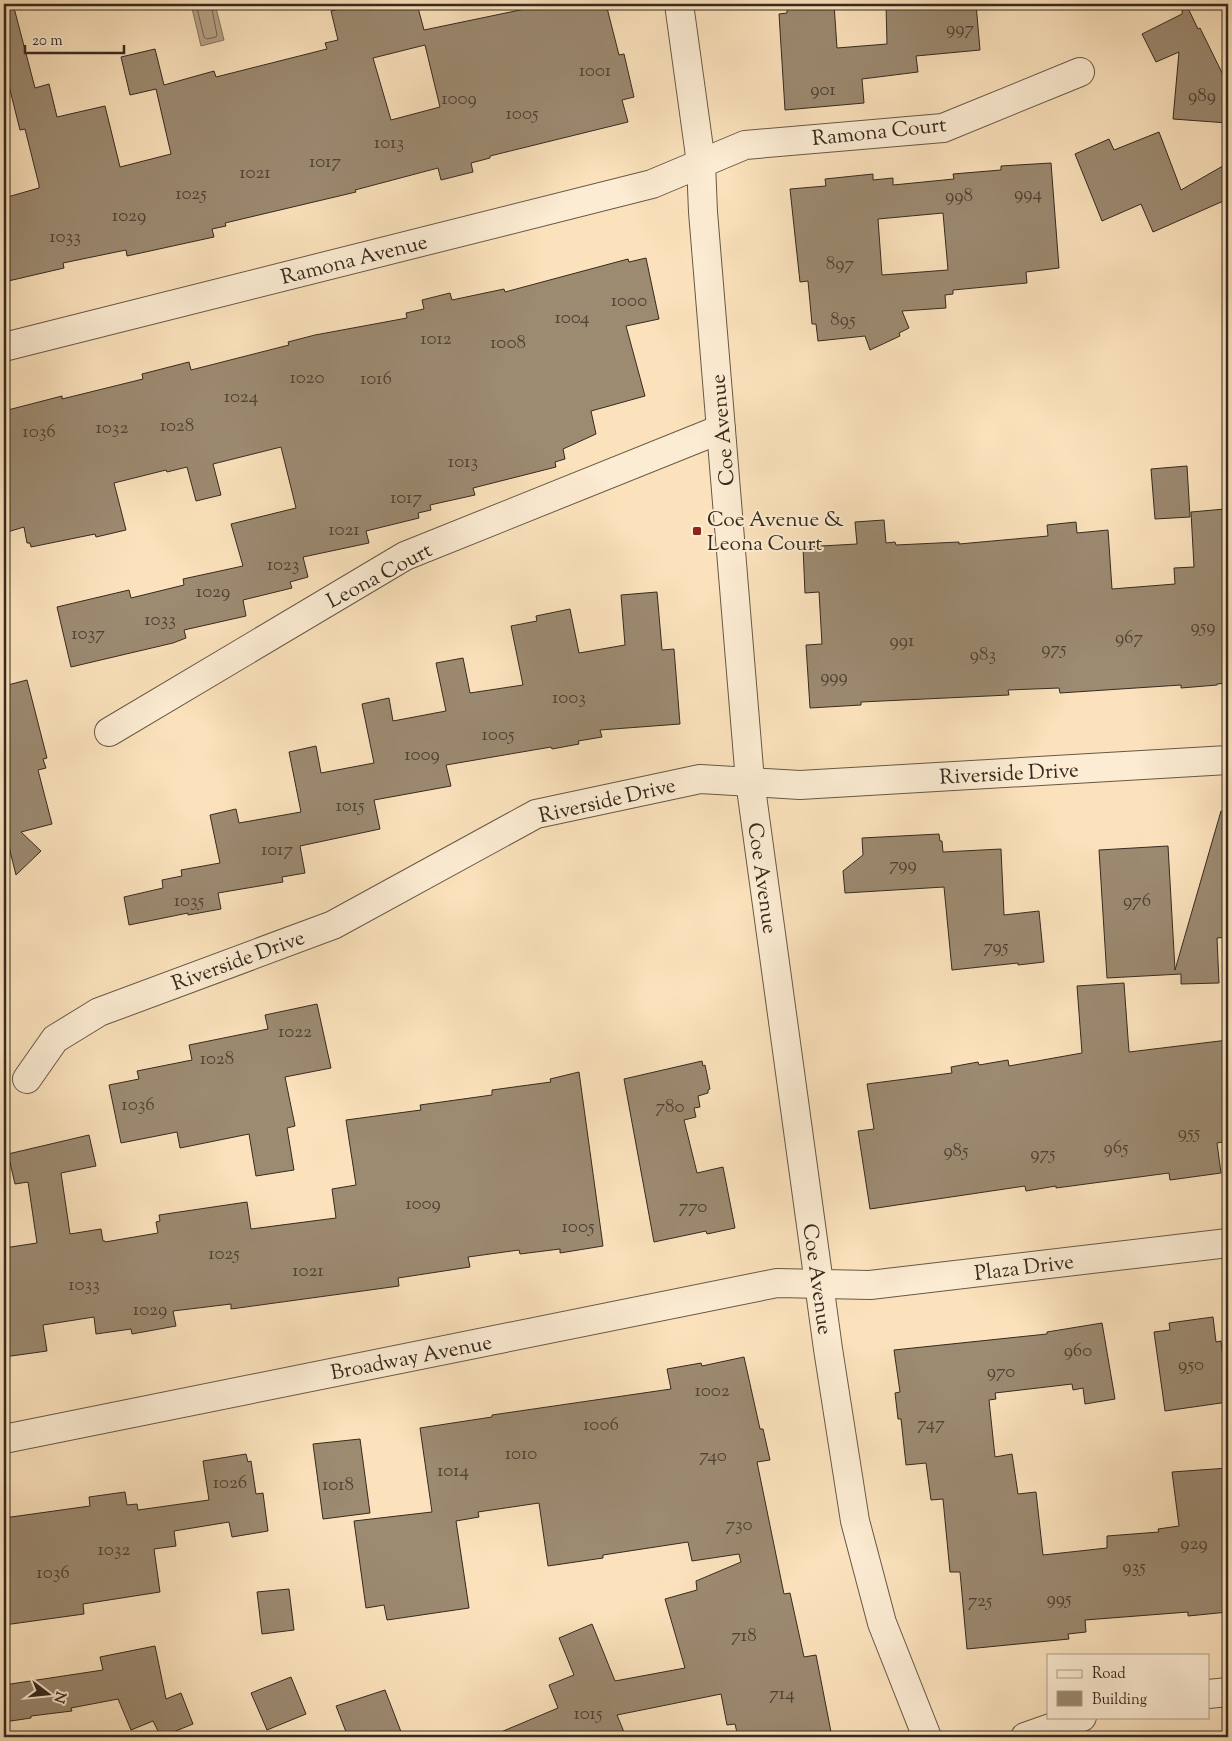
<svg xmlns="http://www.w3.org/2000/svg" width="1232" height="1741" font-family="'Sorts Mill Goudy',serif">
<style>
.water{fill:#b8a387;stroke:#84735d}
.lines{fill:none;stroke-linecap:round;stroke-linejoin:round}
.shore{stroke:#776653;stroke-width:1}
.building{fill:#9c8a71;stroke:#362a1f;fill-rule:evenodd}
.minor-casing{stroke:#675846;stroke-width:30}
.tertiary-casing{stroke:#675846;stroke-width:30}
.minor{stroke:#fcecd3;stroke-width:28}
.tertiary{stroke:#fcecd3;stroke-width:28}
.poi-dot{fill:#8f2418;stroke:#fcecd3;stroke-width:2}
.labels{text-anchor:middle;stroke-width:4;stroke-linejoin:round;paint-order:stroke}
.number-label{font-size:19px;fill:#504234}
.street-label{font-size:21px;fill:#362a1f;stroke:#fcecd3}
.poi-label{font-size:21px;fill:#362a1f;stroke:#fcecd3;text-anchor:start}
</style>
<rect width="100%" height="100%" fill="#fbe2bc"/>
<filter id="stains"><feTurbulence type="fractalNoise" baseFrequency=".004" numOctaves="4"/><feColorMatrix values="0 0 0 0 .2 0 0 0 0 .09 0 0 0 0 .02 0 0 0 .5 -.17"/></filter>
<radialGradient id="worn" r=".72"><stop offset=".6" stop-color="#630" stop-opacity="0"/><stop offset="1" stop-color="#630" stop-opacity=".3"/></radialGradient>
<path class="water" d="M191 4H215L224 40 201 46Z"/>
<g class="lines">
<path class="shore" d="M196 4 204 37 207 39 216 37 217 35 211 4"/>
</g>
<path class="building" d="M10 4H13L35 88 49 84 57 117 105 106 120 167 171 154 156 89 130 95 121 57 155 49 164 85 214 71 216 77 327 49 325 43 338 40 331 11 360 4H417L424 30 549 4H606L619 55 624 54 634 97 622 100 628 122 490 156V158L471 163 473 172 441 180 438 168 355 190 356 192 225 223 226 226 212 229 214 237 127 256 126 250 63 263 64 268 4 282V198L39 188V185L25 129 20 130 4 66V5ZM425 45 440 107 391 120 373 58Z
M787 4H834L837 48 887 44 886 4H976L980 50 916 56 918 72 862 79 864 103 785 110 779 14 787 13Z
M1183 4H1186L1198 29 1200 28 1228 85V123L1173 119 1179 52 1156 62 1142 34 1182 14Z
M1159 132 1181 190 1228 163V199L1153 232 1141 204 1102 221 1075 154 1109 139 1114 150Z
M1051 163 1059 268 1026 272 1027 283 953 290V294L945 295 946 308 902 311 909 328 899 333 900 336 870 350 865 336 818 341 816 324H812L808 281 800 282 790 189 826 186 825 179 873 174V180L893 178V185L954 179 953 174 1001 170V166ZM943 213 948 270 882 275 878 219Z
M646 258 659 319 626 326 645 396 591 411 596 434 563 449 565 459 555 462 556 467 473 488 475 495 430 505 431 510 418 513 419 518 366 531 369 543 303 557 308 577 290 582 292 588 243 600 246 616 184 630 186 638 173 643 71 667 57 607 129 590 131 598 184 585 183 579 243 566 231 524 296 508 281 447 213 464 221 495 196 501 187 467 167 472 166 470 114 483 126 530 96 537 95 534 31 547 30 543H27L24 527 4 533V411L62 396V399L143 379 142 374 189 362 191 370 289 345 288 342 315 335 407 318 406 313 424 309 422 300 450 293 452 300 504 289 505 292 628 259 629 262Z
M1187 466 1190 517 1155 519 1151 469Z
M1225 509 1228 555V683L1217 684V685L1181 688V685L1060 693 1059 688 1008 690 1009 695 861 702V705L810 708 806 645 822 644 819 592 805 593 803 547 857 544 855 522 884 520 886 543 895 542 896 545 959 542V544L1048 536 1047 525 1076 522 1077 533 1108 530 1112 589 1175 584 1174 568 1194 567 1191 512Z
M657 592 662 650 674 649 680 724 600 730 602 737 578 741 579 744 552 749 551 747 446 765 451 786 374 800 380 829 300 846 305 873 282 877 283 882 218 893 221 909 188 915V913L129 925 124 897 163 888 162 880 182 876 181 870 220 863 210 815 236 809 239 823 301 812 289 752 316 746 321 773 374 763 362 704 389 698 393 721 446 711 436 663 463 658 470 693 523 685 511 626 537 621 536 616 570 609 579 653 625 645 621 595Z
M27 680 47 758 43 759 46 768 38 770 52 824 21 832 41 851 16 875 6 835 4 836V686Z
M1221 811 1228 812V937L1217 938 1219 983 1181 984V974L1107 978 1099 850 1168 846 1175 970Z
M939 834 940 841H942L943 852 1001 849 1004 915 1039 911 1044 962 1018 965V963L952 970 944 887 845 893 843 871 863 855 862 838Z
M1124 983 1129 1052 1228 1040V1141L1217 1143 1221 1173 1170 1180 1169 1173 1056 1188V1186L1026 1191 1025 1186 870 1209 858 1131 874 1129 867 1084 952 1073 951 1067 978 1062 979 1065 1008 1060 1009 1066 1082 1053 1077 986Z
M317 1004 331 1068 285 1077 295 1126 287 1128 294 1170 256 1176 249 1134 180 1148 177 1132 121 1143 109 1085 139 1079 137 1071 192 1060 189 1045 268 1029 265 1015Z
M702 1061 703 1066 705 1065 710 1089 708 1090V1093L698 1096 700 1107 694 1108 696 1117 684 1120 697 1173 723 1167 735 1228 707 1234 706 1231 654 1242 624 1079Z
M579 1072 603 1246 560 1253V1249L520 1254 519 1250 468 1257 470 1267 398 1278 399 1286 231 1309V1304L173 1311 176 1326 132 1334 131 1329 96 1334 94 1317 43 1325 47 1351 4 1357V1248L37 1243 28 1182 15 1184 8 1154 89 1135 96 1166 61 1173 70 1234 101 1229 103 1241H105V1242L158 1233 156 1222 160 1221 159 1215 247 1202 251 1229 336 1218 332 1189 356 1185 346 1120 421 1110 420 1105 492 1095V1090L551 1082 550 1079Z
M1213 1317 1216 1342 1221 1341 1228 1402 1165 1411 1154 1332 1170 1330 1169 1323Z
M1102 1323 1115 1399 1085 1404 1083 1388 1073 1390 1072 1384 995 1393 996 1399 989 1400 995 1457 1012 1454 1018 1494 1036 1492 1043 1555 1107 1548V1536L1159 1532 1158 1529 1179 1526 1172 1472 1228 1468V1612L1188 1616V1612L1085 1620 1086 1632 1068 1634 1069 1639 967 1649 960 1572H950L943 1499 931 1500 926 1463 906 1465 901 1419H898L895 1393 900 1392 894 1350 1047 1334V1332Z
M744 1357 760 1429H763L770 1460 757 1462 784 1594 790 1593 804 1657 816 1655 832 1737H738L735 1724 727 1725 721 1694 617 1715 626 1737H489L558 1708 549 1685 574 1675 559 1638 592 1624 615 1681 685 1668 665 1599 697 1590 696 1581 741 1562 739 1554 692 1561 688 1542 603 1555V1558L548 1566 539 1503 478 1512 479 1517 456 1521 469 1608 387 1620 384 1605 366 1608 354 1521 432 1512 420 1428 492 1417V1415L671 1389 667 1369 701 1363 702 1366Z
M360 1439 370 1513 323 1519 313 1444Z
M246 1454 248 1462 251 1461 256 1494 263 1493 268 1531 232 1537 229 1522 174 1531 176 1546 154 1549 160 1592 83 1604 84 1614 4 1625V1518L90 1506 89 1497 125 1492 127 1505 137 1504 138 1510 209 1500 203 1461Z
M289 1589 294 1630 262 1634 257 1592Z
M155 1646 166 1699 181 1693 193 1724 161 1737 153 1721 131 1730 118 1699 71 1708 72 1711 31 1716V1718L4 1722V1685L103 1670 100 1657Z
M291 1677 306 1714 267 1730 251 1693Z
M385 1690 403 1737H348L336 1706Z"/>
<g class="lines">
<defs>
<path id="minor" d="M4 347 652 184 745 145 943 128 1080 72
M109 732 405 556 721 429
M27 1079 55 1039 99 1012 333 925 536 814 700 779 800 785 1228 760
M4 1439 777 1283 870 1285 1228 1243
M1208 1694 1228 1692
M1025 1737 1082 1717"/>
<path id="tertiary" d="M679 4 701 163 703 212 750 781 828 1349 855 1521 882 1623 927 1737"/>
</defs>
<use href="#minor" class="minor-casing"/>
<use href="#tertiary" class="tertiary-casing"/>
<use href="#minor" class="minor"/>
<use href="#tertiary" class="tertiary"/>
</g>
<rect class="poi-dot" x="692" y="526" width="10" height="10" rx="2.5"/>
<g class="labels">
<g class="number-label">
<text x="960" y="34">997</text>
<text x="595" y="76">1001</text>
<text x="823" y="95">901</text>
<text x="1202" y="101">989</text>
<text x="459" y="104">1009</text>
<text x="522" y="119">1005</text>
<text x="389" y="148">1013</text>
<text x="325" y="167">1017</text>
<text x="255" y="178">1021</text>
<text x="191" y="199">1025</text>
<text x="1028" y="199">994</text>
<text x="959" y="201">998</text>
<text x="129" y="221">1029</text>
<text x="65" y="242">1033</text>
<text x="840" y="269">897</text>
<text x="629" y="306">1000</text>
<text x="572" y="323">1004</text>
<text x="843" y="325">895</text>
<text x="436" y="344">1012</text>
<text x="508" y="348">1008</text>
<text x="307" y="383">1020</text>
<text x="376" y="384">1016</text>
<text x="241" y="402">1024</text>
<text x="177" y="431">1028</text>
<text x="112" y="433">1032</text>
<text x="39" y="437">1036</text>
<text x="463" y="467">1013</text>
<text x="406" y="503">1017</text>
<text x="344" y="535">1021</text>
<text x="283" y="570">1023</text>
<text x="213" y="597">1029</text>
<text x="160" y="625">1033</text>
<text x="1203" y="632">959</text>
<text x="88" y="639">1037</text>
<text x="1129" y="643">967</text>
<text x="902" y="646">991</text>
<text x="1054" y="654">975</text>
<text x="983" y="660">983</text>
<text x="834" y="682">999</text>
<text x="569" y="703">1003</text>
<text x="498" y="740">1005</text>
<text x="422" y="760">1009</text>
<text x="350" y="811">1015</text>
<text x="277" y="855">1017</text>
<text x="903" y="870">799</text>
<text x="189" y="906">1035</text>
<text x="1137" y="906">976</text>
<text x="996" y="952">795</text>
<text x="295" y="1037">1022</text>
<text x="217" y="1064">1028</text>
<text x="138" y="1110">1036</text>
<text x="670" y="1112">780</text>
<text x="1189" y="1138">955</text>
<text x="1116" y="1153">965</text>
<text x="956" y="1156">985</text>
<text x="1043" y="1159">975</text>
<text x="423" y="1209">1009</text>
<text x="693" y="1212">770</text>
<text x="578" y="1232">1005</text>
<text x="224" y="1259">1025</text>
<text x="308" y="1276">1021</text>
<text x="84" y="1290">1033</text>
<text x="150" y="1315">1029</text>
<text x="1078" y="1356">960</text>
<text x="1191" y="1370">950</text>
<text x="1001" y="1377">970</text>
<text x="712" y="1396">1002</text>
<text x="931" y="1429">747</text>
<text x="601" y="1430">1006</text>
<text x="521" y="1459">1010</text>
<text x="713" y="1461">740</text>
<text x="453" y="1476">1014</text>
<text x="230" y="1488">1026</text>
<text x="338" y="1490">1018</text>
<text x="739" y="1530">730</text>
<text x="1194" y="1549">929</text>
<text x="114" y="1555">1032</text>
<text x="1134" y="1572">935</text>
<text x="53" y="1578">1036</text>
<text x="1059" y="1604">995</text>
<text x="980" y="1606">725</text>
<text x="744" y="1641">718</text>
<text x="782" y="1699">714</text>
<text x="588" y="1719">1015</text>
</g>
<g class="street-label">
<text transform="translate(879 131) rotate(-6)" y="7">Ramona Court</text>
<text transform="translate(354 259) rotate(-14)" y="7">Ramona Avenue</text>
<text transform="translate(722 430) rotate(-95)" y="7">Coe Avenue</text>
<text transform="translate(379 575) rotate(-28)" y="7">Leona Court</text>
<text transform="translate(1009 773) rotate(-3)" y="7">Riverside Drive</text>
<text transform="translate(607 800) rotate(-13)" y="7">Riverside Drive</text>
<text transform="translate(763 878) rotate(82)" y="7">Coe Avenue</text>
<text transform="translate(238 960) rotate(-20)" y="7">Riverside Drive</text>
<text transform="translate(1024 1267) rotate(-7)" y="7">Plaza Drive</text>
<text transform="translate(818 1279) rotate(82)" y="7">Coe Avenue</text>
<text transform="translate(411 1357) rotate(-11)" y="7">Broadway Avenue</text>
</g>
<g class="poi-label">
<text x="707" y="526">Coe Avenue &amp;<tspan x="707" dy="24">Leona Court</tspan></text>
</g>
</g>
<rect width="1232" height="1741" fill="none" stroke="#fbe2bc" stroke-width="20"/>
<rect x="5" y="5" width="1222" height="1731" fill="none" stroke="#362a1f" stroke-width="2.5"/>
<rect x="10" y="10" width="1212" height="1721" fill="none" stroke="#362a1f"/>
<rect x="1047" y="1654" width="162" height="65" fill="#fcecd3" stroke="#ad9e8b"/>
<rect x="1057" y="1670" width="25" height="8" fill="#fcecd3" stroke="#ad9e8b"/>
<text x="1092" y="1678" font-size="15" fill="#362a1f">Road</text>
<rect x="1057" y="1691" width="25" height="15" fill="#9c8a71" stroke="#ad9e8b"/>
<text x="1092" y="1704" font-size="15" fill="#362a1f">Building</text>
<g transform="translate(48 1694) rotate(106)" stroke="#fcecd3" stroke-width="4" paint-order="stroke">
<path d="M0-4L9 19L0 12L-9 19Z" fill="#362a1f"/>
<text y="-8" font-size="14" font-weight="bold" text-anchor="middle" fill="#362a1f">N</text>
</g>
<path d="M25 45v8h99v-8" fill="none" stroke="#362a1f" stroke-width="2.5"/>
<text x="32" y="45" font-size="15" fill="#362a1f" stroke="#fcecd3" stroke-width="4" paint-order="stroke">20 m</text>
<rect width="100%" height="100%" filter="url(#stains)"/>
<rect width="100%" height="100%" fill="url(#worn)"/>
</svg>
